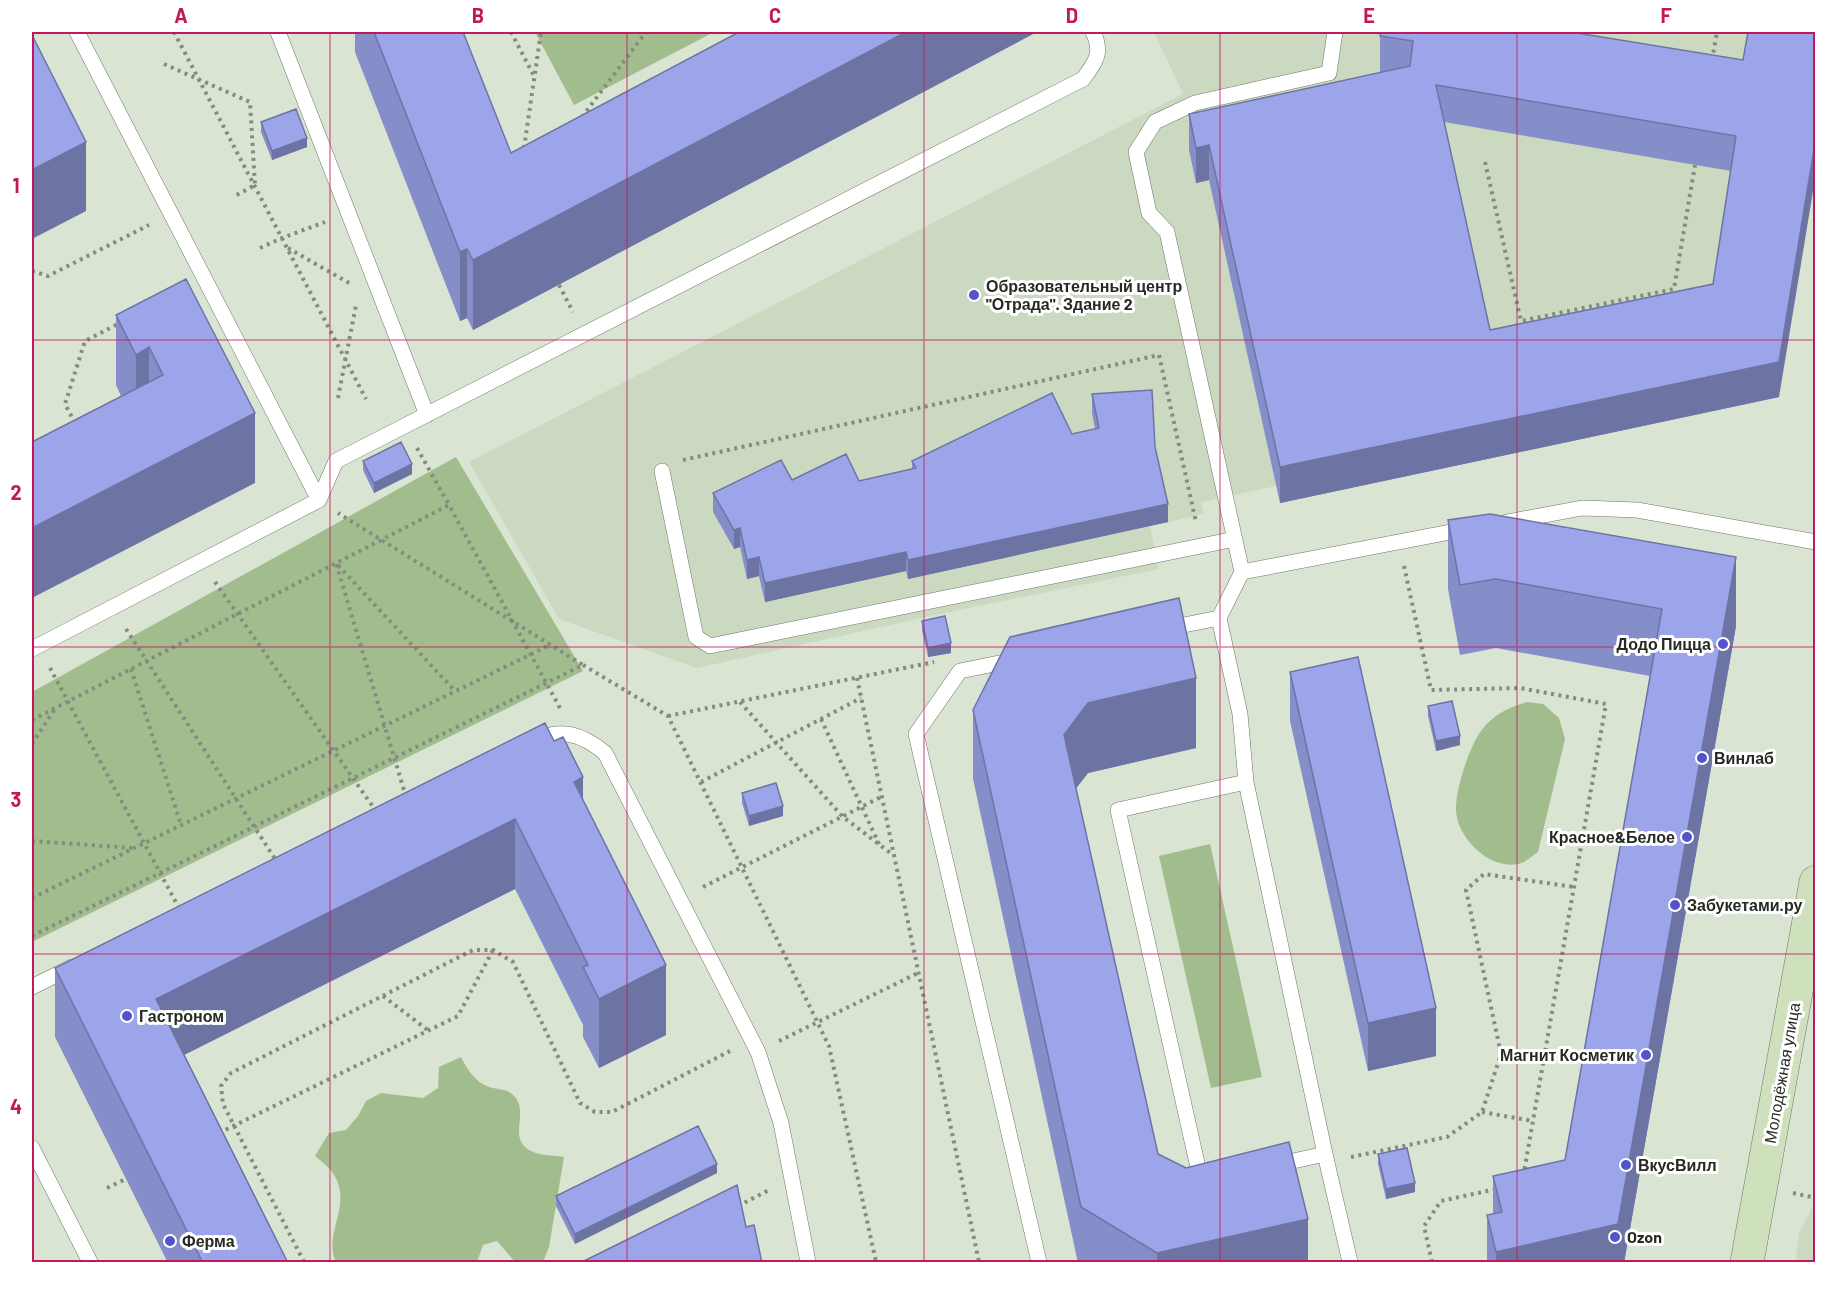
<svg xmlns="http://www.w3.org/2000/svg" width="1847" height="1294" font-family="Barlow,sans-serif">
<style>
.built{fill:#cbd9c1}
.green{fill:#a1bd8e}
.lines{fill:none;stroke-linecap:round;stroke-linejoin:round}
.lane-casing{stroke:#6d7767;stroke-width:16}
.secondary-casing{stroke:#6d7767;stroke-width:34}
.path{stroke:#858c7f;stroke-width:4;stroke-dasharray:3 4.5;stroke-linecap:butt}
.lane{stroke:#fff;stroke-width:15}
.secondary{stroke:#cfe1bc;stroke-width:33}
.wall{fill:#868ec9;fill-rule:evenodd}
.shaded-wall{fill:#6d74a4}
.building{fill:#9ca5ea;stroke:#6d74a4;stroke-width:1.5;fill-rule:evenodd}
.grid{fill:none;stroke:#c2185b;stroke-width:1.5;stroke-opacity:0.55}
.poi-dot{fill:#5453ca;stroke:#fff;stroke-width:2}
.labels{text-anchor:middle;stroke-width:6;stroke-linejoin:round;paint-order:stroke}
.poi-label{font-size:16px;font-weight:bold;fill:#262a23;stroke:#fff;text-anchor:start}
.street-label{font-size:16px;fill:#262a23;stroke:#fff}
.neatline{fill:none;stroke:#c2185b;stroke-width:2}
.grid-label{font-size:20px;text-anchor:middle;font-weight:bold;fill:#c2185b}
</style>
<rect width="100%" height="100%" fill="#d9e4d2"/>
<path class="built" d="M1154 32H1815V179L1779 397 1280 503 1276 486 1201 502 1204 514 1150 526 1159 569 939 614 697 668 559 619 469 462 1183 94Z
M1815 1202V1262H1796L1799 1233Z"/>
<path class="green" d="M535 32H714L574 105Z
M456 457 583 671 32 942V692Z
M1527 702 1543 704 1559 718 1565 739 1538 852C1532 856 1525 863 1518 864 1489 870 1456 837 1456 809 1456 795 1460 781 1464 768 1477 731 1487 714 1527 702Z
M1210 844 1262 1077 1211 1088 1159 856Z
M461 1057C467 1069 475 1082 489 1087 498 1090 508 1088 515 1097 530 1115 504 1142 536 1153 544 1156 555 1155 564 1157L549 1247 543 1262H515L497 1241 483 1245 477 1262H336C322 1234 355 1203 332 1172 328 1166 321 1161 315 1156L329 1133 346 1130 358 1116 366 1101 381 1093 423 1098 438 1088 439 1067Z"/>
<g class="lines">
<defs>
<path id="lane" d="M278 32 427 415
M662 471 696 637 710 646 1235 539
M319 500 336 461 1083 79C1096 62 1103 52 1093 32
M1502 523 1582 508 1637 510 1816 542
M1242 572 1167 232 1149 213 1136 152 1155 122 1195 103 1329 73 1335 32
M1219 618 1242 572 1466 529
M1164 629 1219 618 1240 714 1246 782 1325 1154 1350 1262
M32 649 319 500 77 32
M1014 660 960 671 916 734 1039 1262
M532 741C561 727 582 734 605 753L758 1052 781 1123 808 1262
M32 987 72 967
M32 1148 90 1262
M1275 1165 1325 1154
M1204 1180 1201 1181 1118 810 1246 782"/>
<path id="secondary" d="M1747 1262 1816 882"/>
</defs>
<use href="#lane" class="lane-casing"/>
<use href="#secondary" class="secondary-casing"/>
<path class="path" d="M174 32 366 399
M511 32 534 76
M1712 60 1717 32
M164 64 250 102 255 185 233 197
M582 117 646 32
M524 148 541 32
M1485 162 1521 321 1674 289 1695 165
M260 248 282 238 325 222
M288 248 349 283
M32 271 48 276 149 225
M559 285 573 312
M338 398 356 305
M75 423 65 404 85 341 118 324
M417 448 449 505
M683 460 1159 355 1196 522
M1404 566 1431 690 1520 688 1606 704 1524 1172
M215 582 376 811
M126 629 277 862
M583 665 668 716 829 1046 876 1262
M50 668 180 910
M131 669 181 825
M857 678 979 1262
M740 702 842 816 893 855
M668 716 934 662
M821 719 879 844
M32 720 449 505 560 708
M32 744 54 710
M701 782 861 698
M406 797 336 563 455 691
M32 841 133 848
M703 887 881 797
M32 898 550 645
M32 936 583 665 338 513
M383 996 429 1031
M779 1041 918 973
M1482 1112 1533 1121
M219 1133 458 1016 493 950
M1351 1157 1447 1137 1482 1112 1501 1054 1466 890 1484 874 1574 887
M107 1188 126 1179
M1793 1193 1816 1198
M738 1206 769 1190
M304 1262 223 1104 221 1086 231 1073 473 950H493L513 962 580 1103 595 1112H612L730 1051
M1432 1262 1424 1226 1441 1201 1496 1189"/>
<use href="#lane" class="lane"/>
<use href="#secondary" class="secondary"/>
</g>
<path class="wall" d="M355 32H463L511 153 1033 32V34L473 330 467 318 460 321 355 52Z
M1380 36 1743 60 1779 397 1280 503 1209 180 1196 183 1189 150V114L1382 72H1380ZM1444 122 1731 171 1713 284 1490 330Z
M261 122 307 147 272 160 261 132Z
M186 279 255 483 121 396 116 385V315Z
M1092 394 1155 447 1168 522 908 579 906 571 765 602 759 576 747 579 740 547 734 549 713 512V493L792 480 859 481 912 469V461L1072 434 1095 429 1092 413Z
M363 461 412 474 374 493 363 470Z
M1448 520 1736 626 1624 1263H1487V1215L1493 1214V1176L1565 1160 1650 676 1496 648 1460 655 1448 589Z
M922 621 951 653 928 657 922 630Z
M1290 672 1436 1056 1368 1071 1290 721Z
M1428 706 1460 745 1436 751 1428 716Z
M973 710 1196 748 1088 773 1076 788 1158 1154 1308 1263H1078L973 779Z
M545 723 583 799 666 1035 599 1068 583 1037V1025L515 889 184 1055 288 1263H168L55 1037V968Z
M742 793 783 816 749 826 742 803Z
M1378 1154 1415 1192 1386 1199 1378 1164Z
M717 1173 575 1244 556 1206V1196Z"/>
<path class="shaded-wall" d="M906 32H1033V34L473 330V260Z
M307 138V147L272 160V151Z
M86 142V211L32 239V170Z
M1815 143V179L1779 397 1280 503V467L1779 362Z
M1209 145V180L1196 183V148Z
M467 249V318L460 321V252Z
M149 347V417L136 424V355Z
M255 413V483L32 598V528Z
M412 464V474L374 493V483Z
M1168 504V522L908 579V560Z
M740 528V547L734 549V530Z
M906 552V571L765 602V583Z
M759 557V576L747 579V560Z
M1736 557V626L1624 1263H1496V1252L1618 1224Z
M951 643V653L928 657V648Z
M1196 678V748L1088 773 1064 804V735L1088 703Z
M1460 736V745L1436 751V741Z
M583 777V847L574 782Z
M783 806V816L749 826V816Z
M515 819V889L156 1069V999Z
M666 965V1035L599 1068V999Z
M1436 1008V1056L1368 1071V1023Z
M717 1164V1173L575 1244V1234Z
M1415 1183V1192L1386 1199V1189Z
M1308 1219V1263H1157V1253Z"/>
<path class="building" d="M374 32H463L511 153 739 32H906L473 260 467 249 460 252Z
M1381 32H1571L1743 60 1748 32H1815V143L1779 362 1280 467 1209 145 1196 148 1189 114 1410 66 1413 41 1380 36ZM1436 85 1736 136 1713 284 1490 330Z
M32 35 86 142 32 170Z
M296 109 307 138 272 151 261 122Z
M186 279 255 413 32 528V442L163 375 149 347 136 355 116 315Z
M1152 390 1155 447 1168 504 908 560 906 552 765 583 759 557 747 560 740 528 734 530 713 493 781 460 792 480 846 454 859 481 916 468 912 461 1052 393 1072 434 1099 428 1092 394Z
M401 442 412 464 374 483 363 461Z
M1490 514 1736 557 1618 1224 1496 1252 1487 1215 1502 1212 1493 1176 1565 1160 1662 609 1496 579 1460 585 1448 520Z
M1179 598 1196 678 1088 703 1064 735 1158 1154 1186 1168 1289 1142 1308 1219 1157 1253 1081 1207 973 710 1010 637Z
M945 616 951 643 928 648 922 621Z
M1358 657 1436 1008 1368 1023 1290 672Z
M1452 701 1460 736 1436 741 1428 706Z
M545 723 554 741 563 737 583 777 574 782 666 965 599 999 583 967 588 965 515 819 156 999 288 1263H203L55 968Z
M776 783 783 806 749 816 742 793Z
M698 1126 717 1164 575 1234 556 1196Z
M1407 1148 1415 1183 1386 1189 1378 1154Z
M737 1185 746 1227 754 1225 762 1263H580Z"/>
<path class="grid" d="M330 32V1262M627 32V1262M924 32V1262M1220 32V1262M1517 32V1262M32 340H1816M32 647H1816M32 954H1816"/>
<g class="poi-dot">
<circle cx="974" cy="295" r="6"/>
<circle cx="1723" cy="644" r="6"/>
<circle cx="1702" cy="758" r="6"/>
<circle cx="1687" cy="837" r="6"/>
<circle cx="1675" cy="905" r="6"/>
<circle cx="127" cy="1016" r="6"/>
<circle cx="1646" cy="1055" r="6"/>
<circle cx="1626" cy="1165" r="6"/>
<circle cx="1615" cy="1237" r="6"/>
<circle cx="170" cy="1241" r="6"/>
</g>
<g class="labels">
<g class="poi-label">
<text x="986" y="292">Образовательный центр<tspan x="986" dy="18">"Отрада". Здание 2</tspan></text>
<text x="1711" y="650" text-anchor="end">Додо Пицца</text>
<text x="1714" y="764">Винлаб</text>
<text x="1675" y="843" text-anchor="end">Красное&amp;Белое</text>
<text x="1687" y="911">Забукетами.ру</text>
<text x="139" y="1022">Гастроном</text>
<text x="1634" y="1061" text-anchor="end">Магнит Косметик</text>
<text x="1638" y="1171">ВкусВилл</text>
<text x="1627" y="1243">Ozon</text>
<text x="182" y="1247">Ферма</text>
</g>
<g class="street-label">
<text transform="translate(1782 1073) rotate(-80)" y="6">Молодёжная улица</text>
</g>
</g>
<rect width="1847" height="1294" fill="none" stroke="#ffffff" stroke-width="66"/>
<rect x="33" y="33" width="1781" height="1228" class="neatline"/>
<g class="grid-label">
<text x="181" y="23">A</text>
<text x="478" y="23">B</text>
<text x="775" y="23">C</text>
<text x="1072" y="23">D</text>
<text x="1369" y="23">E</text>
<text x="1666" y="23">F</text>
<text x="16" y="193">1</text>
<text x="16" y="500">2</text>
<text x="16" y="807">3</text>
<text x="16" y="1114">4</text>
</g>
</svg>
